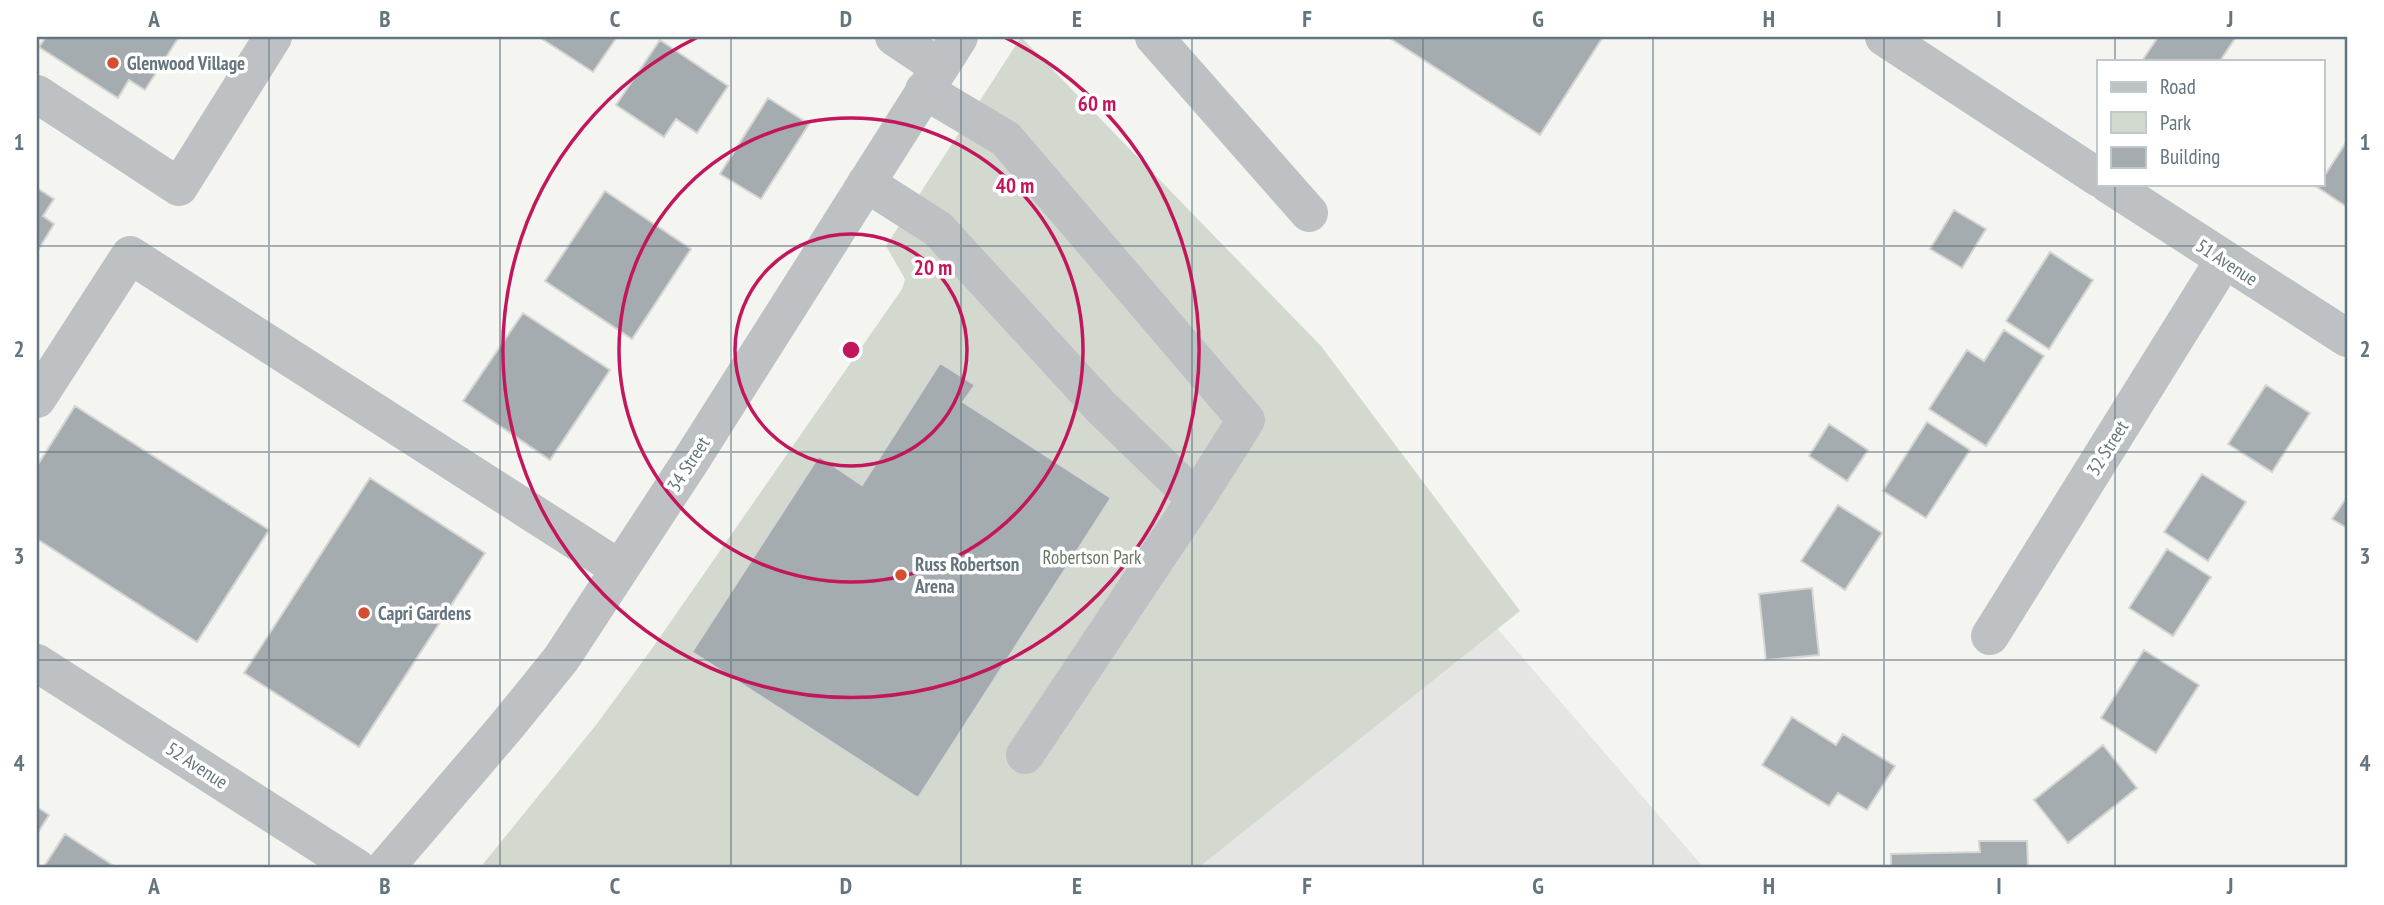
<svg xmlns="http://www.w3.org/2000/svg" width="2384" height="905" font-family="'PT Sans Narrow',sans-serif">
<style>
.built{fill:#e5e5e4}
.green{fill:#d4d9d0}
.building{fill:#a4acb0;stroke:#d5d5d3;stroke-width:2}
.lines{fill:none;stroke-linecap:round;stroke-linejoin:round}
.minor{stroke:#bdc1c4;stroke-width:38}
.grid{fill:none;stroke:#65757f;stroke-width:2;stroke-opacity:0.55}
.ring{fill:none;stroke:#c2185b;stroke-width:3.5}
.poi-dot{fill:#d44f31;stroke:#fff;stroke-width:2.5}
.labels{text-anchor:middle;stroke-width:7;stroke-linejoin:round;paint-order:stroke}
.poi-label{font-size:19px;font-weight:bold;fill:#65757f;stroke:#fff;text-anchor:start}
.street-label{font-size:19px;fill:#65757f;stroke:#fff}
.park-label{font-size:19px;fill:#687764;stroke:#fff}
.centre{fill:#c2185b;stroke:#fff;stroke-width:3.5}
.ring-label{font-size:21px;text-anchor:middle;font-weight:bold;fill:#c2185b;stroke:#fff;stroke-width:7;stroke-linejoin:round;paint-order:stroke}
.neatline{fill:none;stroke:#65757f;stroke-width:2.5}
.grid-label{font-size:23px;text-anchor:middle;font-weight:bold;fill:#65757f}
</style>
<rect width="100%" height="100%" fill="#f4f4f0"/>
<path class="built" d="M1497 628 1704 868H1198Z"/>
<path class="green" d="M1021 37 1321 346 1520 611 1198 868H487L483 864 596 725 651 650 902 289 905 279 886 246Z"/>
<path class="building" d="M46 37H179L145 90 129 80 118 98 39 47Z
M539 37H617L593 72Z
M1388 37H1603L1540 135Z
M2158 37H2236L2220 61H2142Z
M660 40 728 86 697 133 676 119 664 137 616 105Z
M768 98 809 124 761 199 720 174Z
M2347 141V207L2317 187 2319 184H2323V178Z
M37 188 54 199 43 216 54 224 37 252Z
M605 191 691 249 632 339 545 281Z
M1954 210 1986 229 1962 268 1930 249Z
M2050 252 2093 280 2049 349 2006 321Z
M523 313 610 370 550 460 463 401Z
M2004 330 2044 356 1986 446 1929 409 1967 350 1984 361Z
M940 363 975 385 963 402 1111 498 918 798 692 652 819 456 862 485Z
M2266 385 2310 413 2272 472 2228 444Z
M75 406 269 530 197 642 37 539V466Z
M1927 422 1970 450 1926 518 1883 491Z
M1829 424 1868 450 1847 481 1809 456Z
M2202 474 2246 502 2208 561 2164 532Z
M370 478 485 553 359 747 244 673Z
M2347 497V528L2332 519Z
M1838 505 1882 533 1845 590 1801 561Z
M2167 549 2211 577 2173 636 2129 608Z
M1812 588 1819 655 1766 660 1759 594Z
M2144 650 2199 685 2156 753 2101 718Z
M1792 717 1836 745 1843 734 1895 766 1867 810 1838 793 1829 806 1762 765Z
M2103 745 2137 788 2068 843 2034 800Z
M37 807 49 815 37 834Z
M65 834 117 868H43Z
M1979 841H2027L2028 868H1891V854L1980 852Z"/>
<g class="lines">
<path class="minor" d="M894 37 939 67
M1154 37 1309 213
M1884 37 2099 178
M37 94 179 187 273 37
M866 183 938 229 1101 407 1196 499 1246 420 1006 139 924 90
M2108 184 2347 338
M37 399 130 255 620 569
M1990 636 2224 260
M37 663 357 868
M1025 755 1196 499
M385 868 505 728 561 659 690 462 959 37"/>
</g>
<path class="grid" d="M269 37V868M500 37V868M731 37V868M961 37V868M1192 37V868M1423 37V868M1653 37V868M1884 37V868M2115 37V61M2115 184V868M37 246H2347M37 452H2347M37 660H2347"/>
<g class="ring">
<circle cx="851" cy="350" r="116"/>
<circle cx="851" cy="350" r="232"/>
<path d="M1004 37A348 348 0 1 1 698 37"/>
</g>
<g class="poi-dot">
<circle cx="113" cy="63" r="7"/>
<circle cx="901" cy="575" r="7"/>
<circle cx="364" cy="613" r="7"/>
</g>
<g class="labels">
<g class="poi-label">
<text x="127" y="70">Glenwood Village</text>
<text x="915" y="571">Russ Robertson<tspan x="915" dy="22">Arena</tspan></text>
<text x="378" y="620">Capri Gardens</text>
</g>
<g class="street-label">
<text transform="translate(2227 262) rotate(33)" y="7">51 Avenue</text>
<text transform="translate(2107 448) rotate(-58)" y="7">32 Street</text>
<text transform="translate(688 464) rotate(-57)" y="7">34 Street</text>
<text transform="translate(197 765) rotate(33)" y="7">52 Avenue</text>
</g>
<g class="park-label">
<text x="1092" y="564">Robertson Park</text>
</g>
</g>
<circle cx="851" cy="350" r="10" class="centre"/>
<g class="ring-label">
<text x="1097" y="111">60 m</text>
<text x="1015" y="193">40 m</text>
<text x="933" y="275">20 m</text>
</g>
<rect width="2384" height="905" fill="none" stroke="#ffffff" stroke-width="77"/>
<rect x="2097" y="60" width="228" height="126" fill="#ffffff" stroke="#c1c8cc" stroke-width="2"/>
<rect x="2111" y="82" width="35" height="10" fill="#bdc1c4" stroke="#c1c8cc" stroke-width="2"/>
<text x="2160" y="94" font-size="21" fill="#65757f">Road</text>
<rect x="2111" y="112" width="35" height="21" fill="#d4d9d0" stroke="#c1c8cc" stroke-width="2"/>
<text x="2160" y="130" font-size="21" fill="#65757f">Park</text>
<rect x="2111" y="147" width="35" height="21" fill="#a4acb0" stroke="#c1c8cc" stroke-width="2"/>
<text x="2160" y="164" font-size="21" fill="#65757f">Building</text>
<rect x="38" y="38" width="2308" height="828" class="neatline"/>
<g class="grid-label">
<text x="154" y="27">A</text>
<text x="385" y="27">B</text>
<text x="615" y="27">C</text>
<text x="846" y="27">D</text>
<text x="1077" y="27">E</text>
<text x="1307" y="27">F</text>
<text x="1538" y="27">G</text>
<text x="1769" y="27">H</text>
<text x="1999" y="27">I</text>
<text x="2230" y="27">J</text>
<text x="19" y="150">1</text>
<text x="2365" y="150">1</text>
<text x="19" y="357">2</text>
<text x="2365" y="357">2</text>
<text x="19" y="564">3</text>
<text x="2365" y="564">3</text>
<text x="19" y="771">4</text>
<text x="2365" y="771">4</text>
<text x="154" y="894">A</text>
<text x="385" y="894">B</text>
<text x="615" y="894">C</text>
<text x="846" y="894">D</text>
<text x="1077" y="894">E</text>
<text x="1307" y="894">F</text>
<text x="1538" y="894">G</text>
<text x="1769" y="894">H</text>
<text x="1999" y="894">I</text>
<text x="2230" y="894">J</text>
</g>
</svg>
